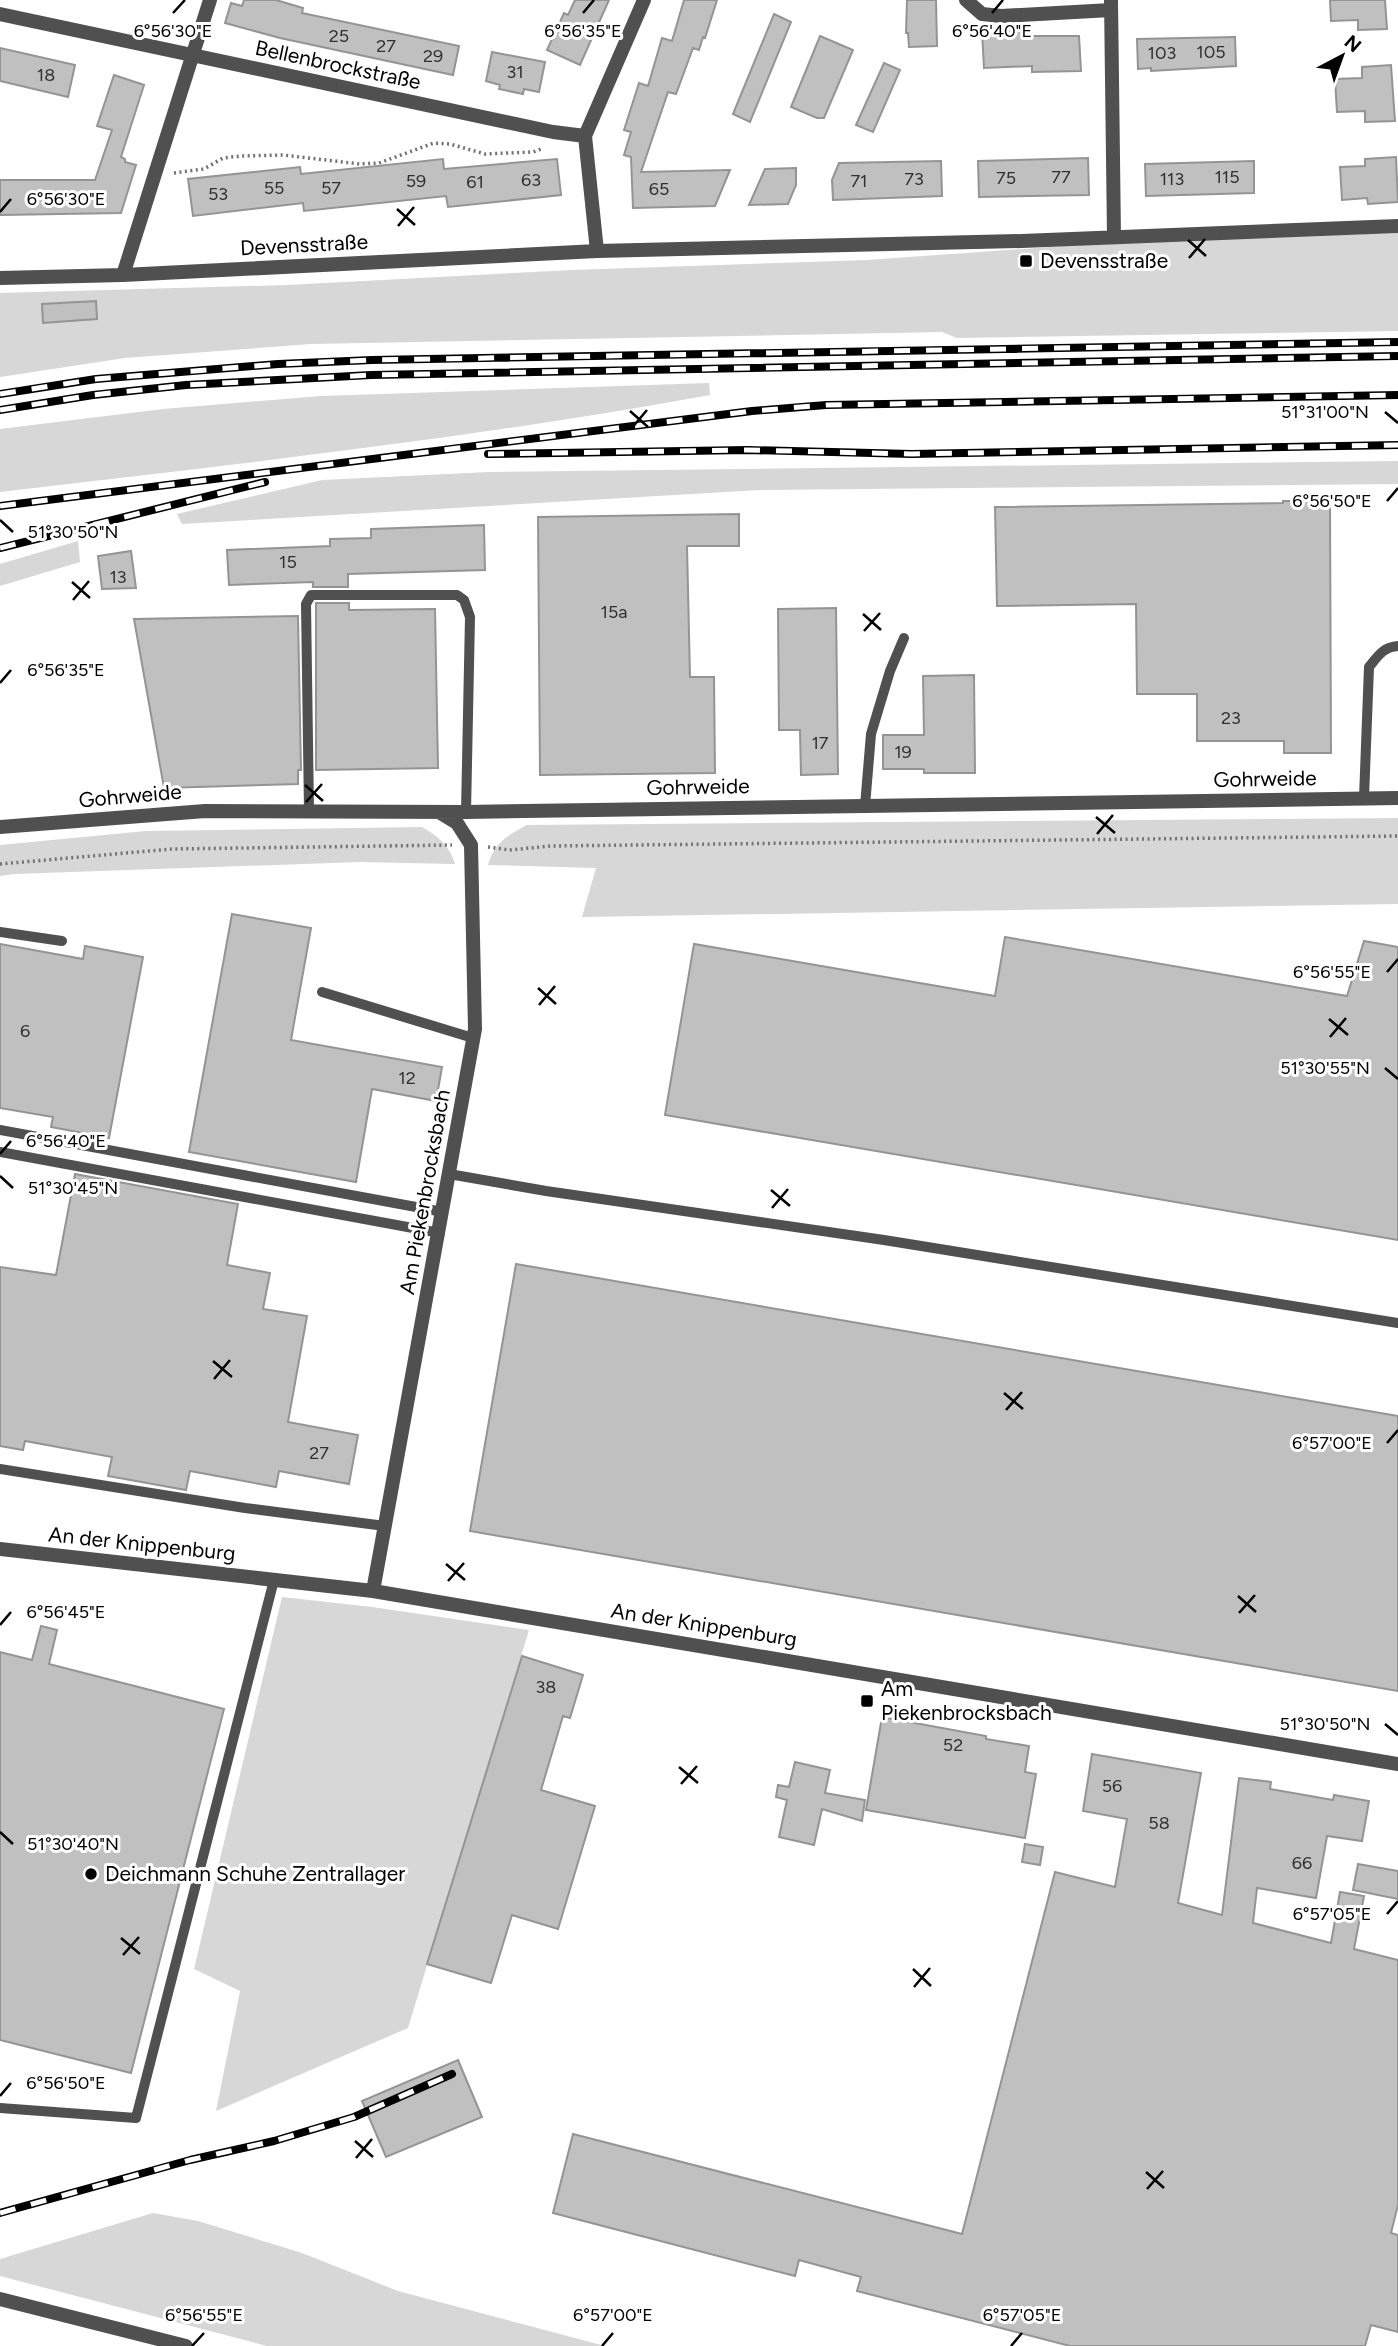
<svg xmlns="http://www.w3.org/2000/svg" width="1398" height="2346" font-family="Figtree,sans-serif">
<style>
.green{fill:#d7d7d7}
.building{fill:#c0c0c0;stroke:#949494;stroke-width:2}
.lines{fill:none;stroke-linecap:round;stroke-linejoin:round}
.path{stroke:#727272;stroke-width:3.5;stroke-dasharray:2 3.5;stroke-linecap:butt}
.lane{stroke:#505050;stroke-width:10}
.street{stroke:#505050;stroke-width:14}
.rail-casing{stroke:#000;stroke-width:8}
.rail{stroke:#fff;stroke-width:5;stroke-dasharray:16;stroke-linecap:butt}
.ticks{fill:none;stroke:#000;stroke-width:2.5}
.poi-dot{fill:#000;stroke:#fff;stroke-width:2.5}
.labels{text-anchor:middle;stroke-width:6;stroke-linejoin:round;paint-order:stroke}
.number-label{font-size:18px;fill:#303030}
.street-label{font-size:21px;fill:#000;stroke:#fff}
.poi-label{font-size:21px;fill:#000;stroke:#fff;text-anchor:start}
.ticks-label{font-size:18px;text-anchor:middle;fill:#000;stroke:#fff;stroke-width:6;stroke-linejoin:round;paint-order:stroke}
</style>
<rect width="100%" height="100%" fill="#fff"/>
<path class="green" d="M1398 233V331L957 338 942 332 311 344 125 358 0 377V293L287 285 572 270 867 260 1120 242Z
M709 383 710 395C475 438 237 464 0 492V429L163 409 321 396Z
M1398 461V484L760 490 182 524 177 514 322 480 490 472Z
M78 541 80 562 0 586V564Z
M1398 818V904L582 917 596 868 488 865C494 843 508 835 527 825Z
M422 827C438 836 450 846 455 864L360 862 14 874 0 876V845L146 831Z
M282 1597 372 1607 529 1630 408 2028 216 2111 240 1991 194 1969Z
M153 2213 198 2221 302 2253 398 2291 605 2346H267L0 2276V2259Z"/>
<path class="building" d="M244 0H276L303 8 302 13 459 46 453 75 280 38 225 23 231 3 242 6Z
M575 0H609L580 65 547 50 564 13 568 15Z
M684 0H717L705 38 703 37 699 50 693 48 676 94 668 92 641 172 730 170 715 206 633 208 631 157 624 155 631 132 624 130 639 83 648 86 662 38 672 41Z
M907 0H936L937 46 909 47 908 33H906Z
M1330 0H1385L1387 29 1358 30V20L1331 21Z
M774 14 791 22 750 122 733 114Z
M1031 31V36H1079L1081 71 1032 72V66L984 68 982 32Z
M820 36 853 50 824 118H817L791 107Z
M1235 37 1236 66 1151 71V68L1138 69 1137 39Z
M0 48 75 65 68 97 0 81Z
M492 52 545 62 539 92 524 89 523 94 499 89 500 85 486 81Z
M884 63 900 70 873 132 856 125Z
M1391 65 1395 121 1365 122V111L1337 112 1335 79 1362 78V67Z
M114 75 144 85 121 157 125 159V162L136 165 121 213 0 215V180H95L112 130 97 126Z
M1396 157 1398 202 1368 204 1367 198 1342 200 1340 167 1365 166V159Z
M1088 158 1089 195 979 197 978 161Z
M443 159 444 169 557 159 561 195 448 207 446 196 304 211 303 203 193 216 188 179 300 167 301 174Z
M941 161 942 196 833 200 832 180 839 163Z
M1254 161V193L1146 196 1145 164Z
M796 168V185L788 204 749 205 765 169Z
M96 301 97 319 43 323 42 304Z
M1283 501H1330L1331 753H1284V741H1197V694H1137L1136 604 997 606 995 507 1283 503Z
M739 514V546H687L690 677H714L715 773 540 775 538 517Z
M484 525 485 570 348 574V587H313V582L229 585 227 550 330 546V539L371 538V529Z
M131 551 136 588 102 589 98 556Z
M316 603H349V610L435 609 438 768 316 770Z
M836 608 838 774 801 775 800 730H779L778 609Z
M298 616 301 770H298V784L164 788 134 619Z
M974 675 975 773H924V769H883V735H924L923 676Z
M232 914 311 928 291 1040 442 1067 436 1101 372 1089 356 1182 189 1152Z
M1005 937 1347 996 1364 941 1398 947V1240L665 1115 694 944 995 996Z
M0 944 83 959 85 946 143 957 109 1138 51 1127 53 1117 0 1108Z
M75 1174 238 1204 227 1265 270 1273 263 1309 307 1316 288 1422 358 1435 349 1484 279 1471 276 1487 190 1471 186 1490 108 1476 112 1457 25 1441 23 1450 0 1446V1267L56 1275Z
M516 1264 1398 1416V1691L470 1531Z
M41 1626 57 1630 49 1664 224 1709 131 2073 0 2040V1652L32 1660Z
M522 1656 583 1675 570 1718 563 1716 541 1790 595 1806 558 1929 512 1915 491 1983 427 1964Z
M882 1717 986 1736V1739L1029 1746 1025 1772 1036 1774 1025 1838 866 1810Z
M1092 1754 1201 1773 1178 1903 1222 1915 1239 1778 1271 1782 1270 1789 1333 1800 1334 1795 1369 1801 1362 1841 1327 1836 1316 1898 1257 1888 1253 1923 1331 1943 1340 1892 1364 1896 1354 1949 1398 1960V2205L1391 2233 1398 2235V2332L1371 2325 1365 2346H1070L857 2291 861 2277 799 2260 795 2276 553 2213 573 2134 962 2234 1055 1872 1115 1887 1127 1819 1083 1811Z
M795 1762 830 1770 825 1793 865 1800 862 1821 822 1809 814 1845 779 1837 787 1800 776 1797 778 1785 789 1787Z
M1025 1844 1043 1847 1040 1865 1022 1862Z
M1358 1864 1398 1871V1899L1353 1890Z
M458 2060 482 2117 386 2157 362 2101Z"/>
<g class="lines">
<path class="path" d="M174 173 204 169 223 158 240 156 283 155 360 164 379 163 434 143 450 144 485 154 533 152 541 149
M488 847 509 850 551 846 1398 836
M0 864 172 849 452 845"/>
<path class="lane" d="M1364 798 1369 667C1378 656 1383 647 1398 646
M865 806 871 734 890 671 904 638
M309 811 306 604 311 595H457L464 600 470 617 466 812
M0 932 62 941
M322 992 473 1038
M0 1130 443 1212
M0 1152 440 1233
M449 1174 546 1191 884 1240 1398 1323
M0 1469 245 1508 385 1526
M0 2108 136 2118 274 1580"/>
<path class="street" d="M966 0 982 14 1001 16 1111 10
M1111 0 1114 237
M0 14 553 132 585 136
M597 251 585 136 644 0
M123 275 210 0
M0 278 123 275 597 251 1022 241 1398 226
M0 827 205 811 466 812 1398 798
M0 1549 373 1591 1398 1764
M373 1591 475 1029 471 845 457 823 439 812
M0 2299 186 2346"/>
<defs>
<path id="rail" d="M0 394 96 379 278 364 372 360 1398 342
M0 410 93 395 186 385 371 375 1398 356
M488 454 748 450 912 454 1398 445
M0 506 752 411 826 405 1398 395
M0 548 265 482
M0 2213 190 2160 274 2141 354 2117 452 2074"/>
</defs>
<use href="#rail" class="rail-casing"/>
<use href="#rail" class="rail"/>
</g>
<path class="ticks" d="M173 13 185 0M583 13 594 0M992 13 1003 0M397 209 415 225M0 212 11 199M398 226 414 207M1188 240 1206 256M1189 258 1205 239M630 411 648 427M1385 412 1398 423M631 429 647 410M1387 501 1398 488M0 520 13 532M72 582 90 598M73 600 89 581M863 614 881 630M864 631 880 613M0 683 11 670M305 785 323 801M306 802 322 784M1096 817 1115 833M1097 834 1113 815M1387 972 1398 959M538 988 556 1004M539 1005 555 986M1329 1019 1348 1035M1330 1037 1346 1018M1385 1068 1398 1079M0 1154 11 1141M0 1176 13 1188M771 1190 790 1206M772 1208 788 1189M213 1361 232 1377M214 1379 230 1360M1004 1393 1023 1409M1006 1410 1022 1392M1387 1443 1398 1430M446 1564 465 1580M448 1581 464 1563M1238 1596 1256 1612M1239 1613 1255 1595M0 1625 11 1612M1385 1724 1398 1735M679 1767 698 1783M681 1784 697 1766M0 1832 13 1844M1387 1914 1398 1901M121 1938 140 1954M123 1955 139 1937M913 1969 931 1986M914 1987 930 1968M0 2096 11 2083M355 2141 373 2157M356 2158 372 2139M1146 2172 1164 2188M1147 2189 1163 2171M192 2346 204 2333M602 2346 613 2333M1011 2346 1022 2333"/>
<g class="poi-dot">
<rect x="1019" y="254" width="14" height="14" rx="3.5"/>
<rect x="860" y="1694" width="14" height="14" rx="3.5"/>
<circle cx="91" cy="1874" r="7"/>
</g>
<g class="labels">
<g class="number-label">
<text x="339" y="42">25</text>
<text x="386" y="52">27</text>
<text x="1211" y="58">105</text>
<text x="1162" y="59">103</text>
<text x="433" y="62">29</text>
<text x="515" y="78">31</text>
<text x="46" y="81">18</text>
<text x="1061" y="183">77</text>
<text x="1227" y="183">115</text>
<text x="1006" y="184">75</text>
<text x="914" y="185">73</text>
<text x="1172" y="185">113</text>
<text x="531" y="186">63</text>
<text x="416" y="187">59</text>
<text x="859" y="187">71</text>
<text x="475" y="188">61</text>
<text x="274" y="194">55</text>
<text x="331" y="194">57</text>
<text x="659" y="195">65</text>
<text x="218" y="200">53</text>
<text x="288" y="568">15</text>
<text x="118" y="583">13</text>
<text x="614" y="618">15a</text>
<text x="1231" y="724">23</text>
<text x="820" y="749">17</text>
<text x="903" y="758">19</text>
<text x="25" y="1037">6</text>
<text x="407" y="1084">12</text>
<text x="319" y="1459">27</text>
<text x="546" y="1693">38</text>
<text x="953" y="1751">52</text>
<text x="1112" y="1792">56</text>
<text x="1159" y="1829">58</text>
<text x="1302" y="1869">66</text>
</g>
<g class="street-label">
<text transform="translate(338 65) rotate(12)" y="7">Bellenbrockstraße</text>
<text transform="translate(304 245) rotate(-3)" y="7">Devensstraße</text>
<text transform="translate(1265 779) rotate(-1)" y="7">Gohrweide</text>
<text transform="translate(698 787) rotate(-1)" y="7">Gohrweide</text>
<text transform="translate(130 796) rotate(-5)" y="7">Gohrweide</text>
<text transform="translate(425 1192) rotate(-80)" y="7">Am Piekenbrocksbach</text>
<text transform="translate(142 1544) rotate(6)" y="7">An der Knippenburg</text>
<text transform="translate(704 1625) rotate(9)" y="7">An der Knippenburg</text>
</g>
<g class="poi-label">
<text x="1040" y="268">Devensstraße</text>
<text x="881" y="1696">Am<tspan x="881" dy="24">Piekenbrocksbach</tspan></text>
<text x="105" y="1881">Deichmann Schuhe Zentrallager</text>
</g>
</g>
<g class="ticks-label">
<text x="173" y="37">6°56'30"E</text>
<text x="583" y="37">6°56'35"E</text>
<text x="992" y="37">6°56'40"E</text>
<text x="66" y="205">6°56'30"E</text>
<text x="1325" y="418">51°31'00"N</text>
<text x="1332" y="507">6°56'50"E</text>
<text x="73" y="538">51°30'50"N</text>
<text x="66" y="676">6°56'35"E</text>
<text x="1332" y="978">6°56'55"E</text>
<text x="1325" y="1074">51°30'55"N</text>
<text x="66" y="1147">6°56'40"E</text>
<text x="73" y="1194">51°30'45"N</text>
<text x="1332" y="1449">6°57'00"E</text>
<text x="66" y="1618">6°56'45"E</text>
<text x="1325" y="1730">51°30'50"N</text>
<text x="73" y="1850">51°30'40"N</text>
<text x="1332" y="1920">6°57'05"E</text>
<text x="66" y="2089">6°56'50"E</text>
<text x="204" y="2321">6°56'55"E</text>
<text x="613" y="2321">6°57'00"E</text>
<text x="1022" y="2321">6°57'05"E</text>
</g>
<g transform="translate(1342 56) rotate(41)" stroke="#ffffff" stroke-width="5" paint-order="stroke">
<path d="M0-5L12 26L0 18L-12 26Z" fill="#000000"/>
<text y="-10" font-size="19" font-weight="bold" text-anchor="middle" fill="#000000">N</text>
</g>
</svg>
